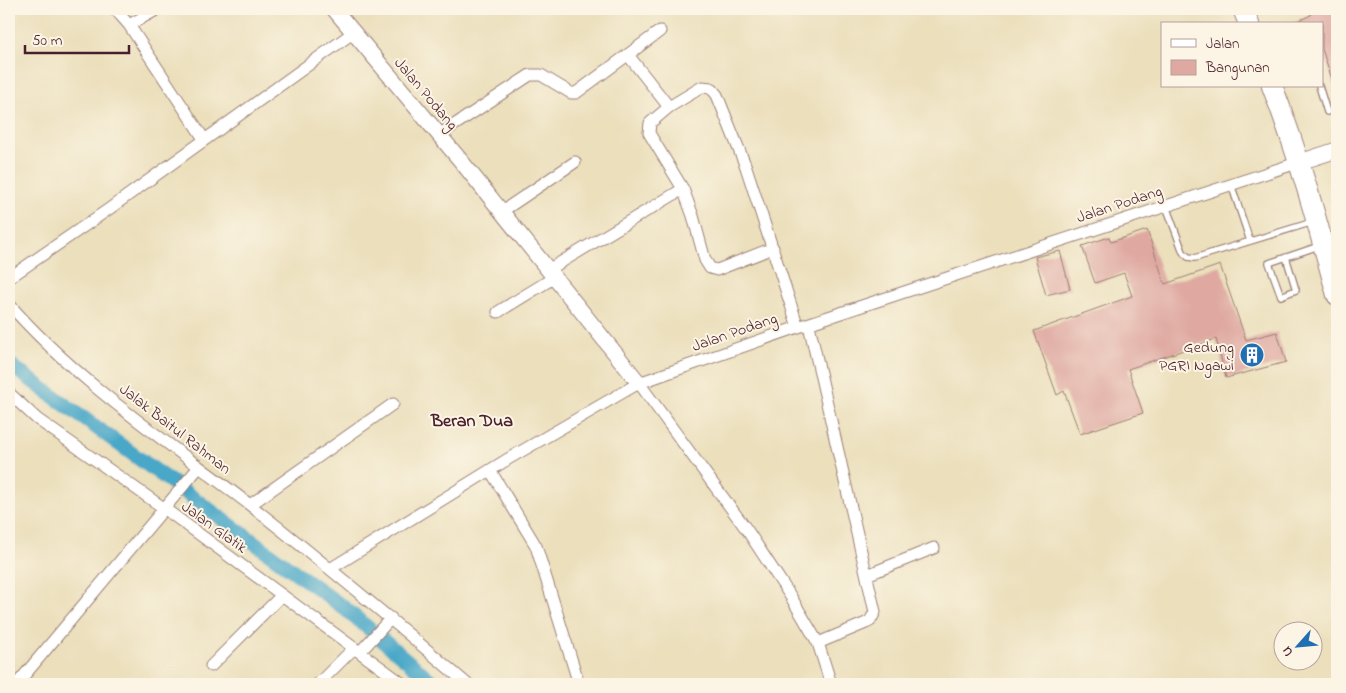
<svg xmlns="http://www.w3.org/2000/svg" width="1346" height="693" font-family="'Indie Flower',sans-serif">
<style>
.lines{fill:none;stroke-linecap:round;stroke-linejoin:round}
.canal{stroke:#49a7c8;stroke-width:15}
.building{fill:#dfa9a1}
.service-casing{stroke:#9a7f74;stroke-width:8}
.minor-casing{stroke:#9a7f74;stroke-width:13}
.tertiary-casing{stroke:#9a7f74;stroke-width:17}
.trunk-casing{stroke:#9a7f74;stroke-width:22}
.service{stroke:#fff;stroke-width:5.5}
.minor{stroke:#fff;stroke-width:11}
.tertiary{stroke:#fff;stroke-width:15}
.trunk{stroke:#fff;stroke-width:20}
.labels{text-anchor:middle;stroke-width:4;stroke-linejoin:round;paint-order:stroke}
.street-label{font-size:16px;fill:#4a1f2b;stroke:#fcf5e5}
.poi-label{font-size:16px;fill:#4a1f2b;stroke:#fcf5e5;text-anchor:end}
.neighbourhood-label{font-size:18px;font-weight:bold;fill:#4a1f2b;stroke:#fcf5e5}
</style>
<rect width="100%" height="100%" fill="#fcf5e5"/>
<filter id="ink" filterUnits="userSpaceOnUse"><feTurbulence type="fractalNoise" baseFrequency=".02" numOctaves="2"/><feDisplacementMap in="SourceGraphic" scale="10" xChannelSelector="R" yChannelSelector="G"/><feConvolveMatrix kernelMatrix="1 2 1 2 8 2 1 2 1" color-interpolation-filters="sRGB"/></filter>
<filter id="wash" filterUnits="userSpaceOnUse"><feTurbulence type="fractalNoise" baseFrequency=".0096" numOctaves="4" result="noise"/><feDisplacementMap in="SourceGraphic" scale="20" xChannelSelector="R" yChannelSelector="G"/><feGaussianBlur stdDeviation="1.12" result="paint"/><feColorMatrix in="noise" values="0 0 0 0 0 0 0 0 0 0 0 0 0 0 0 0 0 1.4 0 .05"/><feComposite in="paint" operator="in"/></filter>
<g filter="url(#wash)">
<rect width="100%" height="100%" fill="#ebdfbc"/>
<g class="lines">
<path class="canal" d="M9 364 343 607 435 684"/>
</g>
<g id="blocks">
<path class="building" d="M1319 9H1337V88H1335L1322 49V24H1291L1311 15 1310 12Z
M1147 230 1165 284 1220 265 1246 340 1277 332 1286 362 1226 378 1216 339 1128 369 1143 413 1080 434 1064 391 1057 395 1034 331 1132 296 1124 273 1095 283 1082 246 1109 237 1111 242Z
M1060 251 1070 289 1046 295 1035 257Z"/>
</g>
</g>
<g filter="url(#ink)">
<use href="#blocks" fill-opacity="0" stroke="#9a7f74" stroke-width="1"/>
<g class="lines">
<defs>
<path id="service" d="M1319 86 1327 112
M1231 184 1250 241
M1166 206 1183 252 1188 257 1195 258 1313 222
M1286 257 1296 290 1281 296 1269 263 1319 246"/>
<path id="minor" d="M115 9 129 25 204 139
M129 25 158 9
M628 55 669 107 702 87 711 88 717 95 746 167 798 327
M669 107 650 123 649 133 683 189 693 216 705 260 710 268 717 270 773 248
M439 135 530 75H541L571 93H576L660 31
M501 212 575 162
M548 270 683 189
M9 278 109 209 354 32
M9 304C78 383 168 442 250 505 324 563 396 623 467 684
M498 312 555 277
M809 325 875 612 870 621 866 623 818 643
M639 383 747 530 791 597 818 643 831 684
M9 393 37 419 165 509 403 684
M490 470 536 546 579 684
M250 505 393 404
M330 569 508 459 639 383 798 327 1300 162
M867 575 934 548
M360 652 391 618
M211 666 282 595
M17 684 199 467
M318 684 354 648"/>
<path id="tertiary" d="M334 9 461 161 639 383
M1300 162 1337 150"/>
<path id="trunk" d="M1243 9 1249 24
M1272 86C1299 155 1318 225 1337 295"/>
</defs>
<use href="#service" class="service-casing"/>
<use href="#minor" class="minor-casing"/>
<use href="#tertiary" class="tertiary-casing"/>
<use href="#trunk" class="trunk-casing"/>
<use href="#service" class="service"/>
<use href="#minor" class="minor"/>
<use href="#tertiary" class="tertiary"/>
<use href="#trunk" class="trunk"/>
</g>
</g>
<defs>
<symbol id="building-disc" viewBox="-11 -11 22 22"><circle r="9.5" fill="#1f6fb2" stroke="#fcf5e5"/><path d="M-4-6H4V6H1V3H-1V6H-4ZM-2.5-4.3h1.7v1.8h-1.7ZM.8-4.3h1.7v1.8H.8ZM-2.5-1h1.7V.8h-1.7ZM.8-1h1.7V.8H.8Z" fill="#fff"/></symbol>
</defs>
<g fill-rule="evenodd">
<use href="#building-disc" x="1238" y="341" width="28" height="28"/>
</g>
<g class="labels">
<g class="street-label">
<text transform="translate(427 93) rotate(50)" y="6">Jalan Podang</text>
<text transform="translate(1119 203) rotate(-18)" y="6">Jalan Podang</text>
<text transform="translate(734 331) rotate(-19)" y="6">Jalan Podang</text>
<text transform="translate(176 428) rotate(38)" y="6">Jalak Baitul Rahman</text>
<text transform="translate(215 526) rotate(36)" y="6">Jalan Glatik</text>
</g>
<g class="poi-label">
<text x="1234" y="352">Gedung<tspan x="1234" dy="18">PGRI Ngawi</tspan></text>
</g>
<g class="neighbourhood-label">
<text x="472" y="426">Beran Dua</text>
</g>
</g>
<rect width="1346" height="693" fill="none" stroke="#fcf5e5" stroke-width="30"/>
<rect x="1161" y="22" width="162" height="65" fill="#fcf5e5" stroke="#b59f9b"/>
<rect x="1171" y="39" width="25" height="8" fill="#ffffff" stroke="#b59f9b"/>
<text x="1206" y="48" font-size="15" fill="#4a1f2b">Jalan</text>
<rect x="1171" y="60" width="25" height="15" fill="#dfa9a1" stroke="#b59f9b"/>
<text x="1206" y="72" font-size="15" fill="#4a1f2b">Bangunan</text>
<g transform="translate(1298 646) rotate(243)"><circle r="24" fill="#fcf5e5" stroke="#b59f9b"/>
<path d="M0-4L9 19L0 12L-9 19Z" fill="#1f6fb2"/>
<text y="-8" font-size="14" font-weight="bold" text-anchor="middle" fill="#4a1f2b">U</text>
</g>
<path d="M25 45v8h104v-8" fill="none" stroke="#4a1f2b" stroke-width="2.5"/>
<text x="32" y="45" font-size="15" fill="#4a1f2b" stroke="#fcf5e5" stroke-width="4" paint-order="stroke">50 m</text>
</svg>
